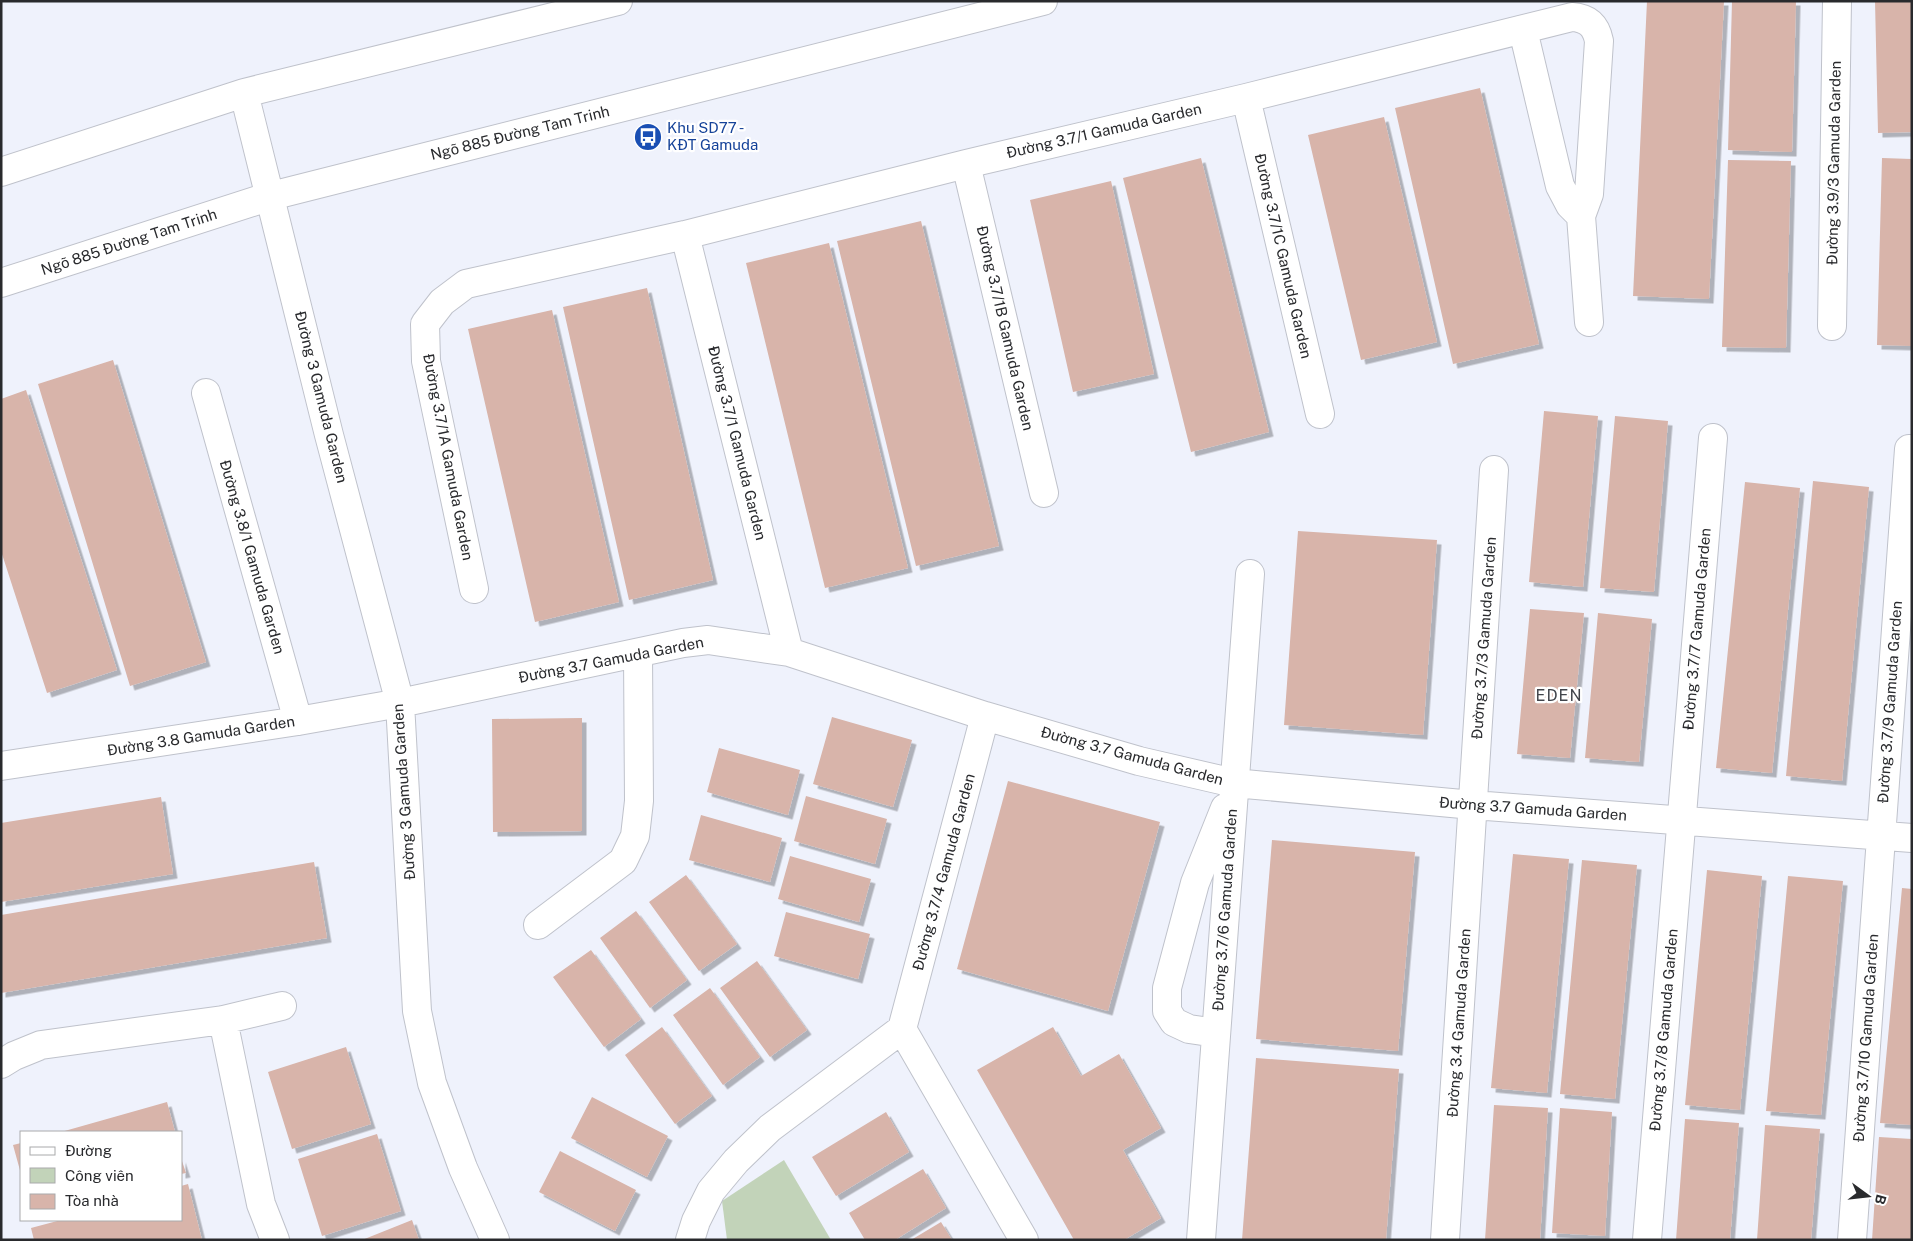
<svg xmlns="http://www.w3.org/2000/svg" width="1913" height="1241" font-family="'Public Sans',sans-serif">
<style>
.green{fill:#c2d3b9}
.building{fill:#d8b4aa;filter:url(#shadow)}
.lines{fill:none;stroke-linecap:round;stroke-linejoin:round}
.minor-casing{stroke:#bfc2cb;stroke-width:30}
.minor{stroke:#fff;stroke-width:28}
.labels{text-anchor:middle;stroke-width:4.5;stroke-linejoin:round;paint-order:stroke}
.transit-label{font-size:15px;fill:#164399;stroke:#fff;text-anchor:start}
.street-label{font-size:15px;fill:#292a2d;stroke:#fff}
.neighbourhood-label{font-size:16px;letter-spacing:1px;fill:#41444b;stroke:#fff}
</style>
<defs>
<filter id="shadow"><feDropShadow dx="4.5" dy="4.5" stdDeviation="0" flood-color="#0004"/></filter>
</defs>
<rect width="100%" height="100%" fill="#eff2fc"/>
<path class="green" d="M784 1160 831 1240H727L722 1201Z"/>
<path class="building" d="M1647 1H1724L1709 299 1633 296Z
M1732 1H1796L1792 152 1728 150Z
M1875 1H1912V132L1878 133Z
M1480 88 1539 344 1453 364 1395 108Z
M1384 117 1437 342 1361 360 1308 135Z
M1201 158 1269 432 1191 452 1123 178Z
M1882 158 1912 159V346L1877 345Z
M1728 160 1791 161 1786 348 1722 347Z
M1111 181 1154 374 1073 392 1030 200Z
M921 221 999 546 916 566 837 241Z
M829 243 908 568 825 588 746 263Z
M647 288 713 580 629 600 563 307Z
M552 310 619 602 535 622 468 329Z
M113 360 206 662 130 686 38 384Z
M26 390 117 670 47 693 1 551V399Z
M1544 411 1598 416 1583 587 1529 582Z
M1615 416 1668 421 1654 592 1600 588Z
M1813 481 1869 487 1842 781 1786 776Z
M1745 482 1800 488 1772 773 1716 768Z
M1298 531 1437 540 1423 735 1284 725Z
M1530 609 1584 613 1570 758 1517 754Z
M1598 613 1652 619 1639 762 1585 758Z
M832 717 912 740 893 807 813 784Z
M582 718V831L493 832 492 719Z
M719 748 800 770 788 815 707 792Z
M1008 781 1160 822 1108 1011 957 969Z
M806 796 887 819 875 864 794 841Z
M161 797 173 874 1 902V823Z
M701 815 782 838 770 882 689 860Z
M1272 840 1415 852 1398 1051 1256 1039Z
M1513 854 1569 859 1547 1093 1491 1088Z
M790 856 871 879 859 922 778 899Z
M1582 860 1637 865 1615 1099 1560 1094Z
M314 862 327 938 1 993V915Z
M1707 870 1762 876 1740 1110 1685 1105Z
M686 875 737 944 699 971 649 902Z
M1788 876 1843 881 1821 1115 1766 1111Z
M1902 888 1912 889V1125L1880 1123Z
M636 911 687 980 650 1008 600 938Z
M786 912 870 934 858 979 774 956Z
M591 950 641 1019 604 1047 553 977Z
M757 961 807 1030 770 1057 720 988Z
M710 988 760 1057 723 1085 673 1015Z
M662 1027 712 1096 675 1124 625 1055Z
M1053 1027 1081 1076 1119 1054 1161 1128 1123 1150 1161 1218 1124 1240H1074L977 1070Z
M346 1047 371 1124 292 1149 268 1072Z
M1256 1058 1399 1069 1386 1240H1242Z
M592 1097 668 1136 647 1177 571 1138Z
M167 1102 175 1132H61Z
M1494 1105 1548 1108 1540 1240H1485Z
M1560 1108 1612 1112 1605 1236 1552 1233Z
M886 1112 909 1152 836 1196 812 1157Z
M1685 1119 1739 1123 1730 1240H1676Z
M1765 1125 1820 1129 1811 1240H1757Z
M377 1134 401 1211 322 1236 298 1159Z
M1879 1137 1912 1139V1240H1872Z
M21 1143V1174L13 1145Z
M560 1151 636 1190 615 1231 539 1192Z
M181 1158 186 1173 181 1174Z
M923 1169 946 1208 895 1240H865L849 1213Z
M188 1184 202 1240H34L31 1228 61 1220H181V1186Z
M412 1220 419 1240H362Z
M941 1222 952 1240H911Z"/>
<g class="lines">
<defs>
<path id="minor" d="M1523 30 1560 186 1570 205 1581 216
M244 93 329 435 400 703 417 1011 432 1083 463 1168 495 1240
M1246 98 1320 414
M966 164 1044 493
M1 172 244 93 618 1
M685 235 789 652
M1 283 271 196 1043 1
M1832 326 1837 1
M206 393 298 721
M474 589 426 361 425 324 442 302 466 284 685 235 966 164 1246 98 1572 17C1588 18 1596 26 1599 41L1589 194 1581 216 1589 322
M1 766 298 721 400 703 683 643 708 640 789 652 985 716 1139 761 1234 783 1473 805 1912 838
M538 925 623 861 635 836 639 801 638 653
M223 1020 261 1204 275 1240
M902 1029 1024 1240
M1216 1033 1189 1029 1174 1022 1167 1011V988L1195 883 1225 808
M1 1064 14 1056 41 1045 223 1020 282 1006
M690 1240 696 1221 711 1191 736 1161 770 1128 902 1029 985 716
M1201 1240 1250 574
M1445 1240 1494 470
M1647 1240 1713 438
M1852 1240 1909 449"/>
</defs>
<use href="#minor" class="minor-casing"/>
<use href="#minor" class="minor"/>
</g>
<defs>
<symbol id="bus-disc" viewBox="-11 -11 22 22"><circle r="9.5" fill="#1a4fb4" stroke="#fff"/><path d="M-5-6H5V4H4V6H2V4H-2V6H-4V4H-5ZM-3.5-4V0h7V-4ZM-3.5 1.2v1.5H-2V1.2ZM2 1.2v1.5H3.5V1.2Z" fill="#fff"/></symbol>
</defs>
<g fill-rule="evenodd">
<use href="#bus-disc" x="632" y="121" width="32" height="32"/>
</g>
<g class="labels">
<g class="transit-label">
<text x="667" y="133">Khu SD77 -<tspan x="667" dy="17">KĐT Gamuda</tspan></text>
</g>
<g class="street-label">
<text transform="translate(1104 131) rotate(-13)" y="5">Đường 3.7/1 Gamuda Garden</text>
<text transform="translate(520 133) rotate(-14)" y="5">Ngõ 885 Đường Tam Trinh</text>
<text transform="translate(1834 163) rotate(-89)" y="5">Đường 3.9/3 Gamuda Garden</text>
<text transform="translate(129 242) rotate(-18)" y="5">Ngõ 885 Đường Tam Trinh</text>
<text transform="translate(1283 256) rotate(77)" y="5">Đường 3.7/1C Gamuda Garden</text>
<text transform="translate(1005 328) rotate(77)" y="5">Đường 3.7/1B Gamuda Garden</text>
<text transform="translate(321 397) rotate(76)" y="5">Đường 3 Gamuda Garden</text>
<text transform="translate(737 443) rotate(76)" y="5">Đường 3.7/1 Gamuda Garden</text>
<text transform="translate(448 457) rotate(79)" y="5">Đường 3.7/1A Gamuda Garden</text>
<text transform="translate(252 557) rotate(74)" y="5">Đường 3.8/1 Gamuda Garden</text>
<text transform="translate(1697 629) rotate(-85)" y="5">Đường 3.7/7 Gamuda Garden</text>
<text transform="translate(1484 638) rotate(-86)" y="5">Đường 3.7/3 Gamuda Garden</text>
<text transform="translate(611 660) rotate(-11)" y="5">Đường 3.7 Gamuda Garden</text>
<text transform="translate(1890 702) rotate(-86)" y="5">Đường 3.7/9 Gamuda Garden</text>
<text transform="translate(201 736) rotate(-9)" y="5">Đường 3.8 Gamuda Garden</text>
<text transform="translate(1132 756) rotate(15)" y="5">Đường 3.7 Gamuda Garden</text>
<text transform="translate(404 792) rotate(-94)" y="5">Đường 3 Gamuda Garden</text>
<text transform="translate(1533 809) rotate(4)" y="5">Đường 3.7 Gamuda Garden</text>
<text transform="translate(944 872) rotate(-75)" y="5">Đường 3.7/4 Gamuda Garden</text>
<text transform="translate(1225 910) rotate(-86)" y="5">Đường 3.7/6 Gamuda Garden</text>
<text transform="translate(1459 1023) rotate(-86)" y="5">Đường 3.4 Gamuda Garden</text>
<text transform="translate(1664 1030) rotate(-85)" y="5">Đường 3.7/8 Gamuda Garden</text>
<text transform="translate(1866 1038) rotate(-86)" y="5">Đường 3.7/10 Gamuda Garden</text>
</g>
<g class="neighbourhood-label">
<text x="1559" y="701">EDEN</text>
</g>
</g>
<rect width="1913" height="1241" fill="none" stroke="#292a2d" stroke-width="5"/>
<rect x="20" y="1131" width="162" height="90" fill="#ffffff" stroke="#a9aaab"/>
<rect x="30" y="1147" width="25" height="8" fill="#ffffff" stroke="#a9aaab"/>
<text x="65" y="1156" font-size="15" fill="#292a2d">Đường</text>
<rect x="30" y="1168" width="25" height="15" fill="#c2d3b9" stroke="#a9aaab"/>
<text x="65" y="1181" font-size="15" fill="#292a2d">Công viên</text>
<rect x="30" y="1194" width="25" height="15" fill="#d8b4aa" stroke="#a9aaab"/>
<text x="65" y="1206" font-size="15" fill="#292a2d">Tòa nhà</text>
<g transform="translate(1868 1196) rotate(105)" stroke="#ffffff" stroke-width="4" paint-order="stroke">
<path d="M0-4L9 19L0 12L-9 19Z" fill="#292a2d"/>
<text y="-8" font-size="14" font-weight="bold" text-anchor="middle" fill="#292a2d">B</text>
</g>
</svg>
